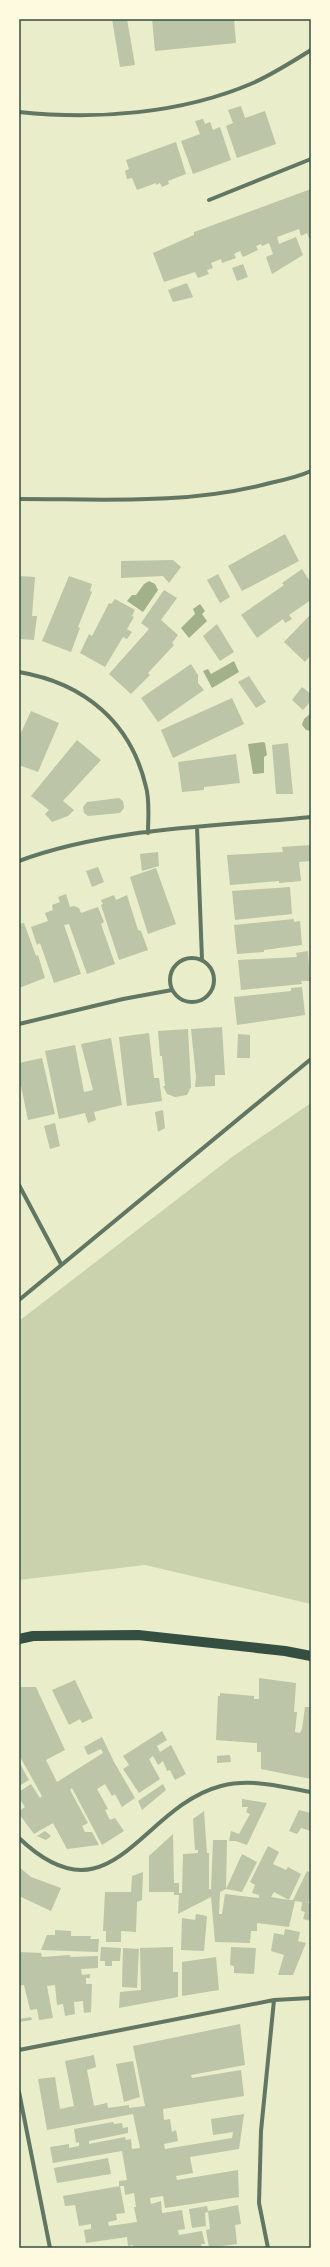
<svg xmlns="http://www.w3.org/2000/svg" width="330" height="2267" font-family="'PT Serif',serif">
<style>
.green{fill:#cad2ad}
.water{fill:#a3b18a}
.building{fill:#bcc5a7;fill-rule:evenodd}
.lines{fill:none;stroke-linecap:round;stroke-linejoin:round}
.minor{stroke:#617663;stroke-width:4}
.primary{stroke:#344e41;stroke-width:10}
.neatline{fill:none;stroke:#344e41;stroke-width:1.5}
</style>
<rect width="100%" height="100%" fill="#e9edc9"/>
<path class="green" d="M311 1103V1604L145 1565 19 1580V1321L232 1157Z"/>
<path class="water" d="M149 581 155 584 158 590 143 612 127 601 132 595H136L144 584Z
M200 604 205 611 202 614 207 621 189 638 181 628 195 614 193 609Z
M234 661 239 672 212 688 203 671 208 669 211 674Z
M311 713V731L306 730 302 725 304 719Z
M263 742 265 743 267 755 264 757V773L253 774 248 744Z"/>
<path class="building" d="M112 19H127L135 65 120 67Z
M152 19H234L236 43 155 51Z
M241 106 245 118 265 111 276 144 237 158 226 126 233 123 228 110Z
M203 119 205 124 210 122 213 130 220 127 231 160 193 174 181 141 200 134 195 121Z
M176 142 186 174 168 181 169 184 162 187 160 183 156 185V183L137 190 132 178 127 179 125 171 129 169 126 160Z
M311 189V237L309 238 307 233 301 236 299 229 277 237 279 244 296 237 303 255 272 274 266 257 273 254 269 243 262 246 261 244 256 246 258 250 243 257 240 251 234 254 236 258 222 263 221 259 211 263 213 268 207 270 209 274 198 278 195 272 164 282 153 253 194 235V232Z
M243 264 248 277 237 281 232 268Z
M187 283 193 297 173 302 168 290Z
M285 534 299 561 242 591 228 566Z
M173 560 181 567 169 583 163 576 121 578V561Z
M302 569 311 583V600L289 615 292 619 285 623 283 619 257 638 241 615 284 585 282 583Z
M218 574 230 597 220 603 207 580Z
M19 576 35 577 32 616H37L34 640 19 639Z
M69 576 92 584 90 591 92 592 78 627 80 628 71 652 42 641Z
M164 590 177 598 161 620 178 635 172 643 174 645 148 673 150 675 131 694 109 674 149 629 141 623Z
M115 599 135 610 132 616 134 617 127 629 132 632 127 639 123 637 105 667 80 653 89 634 92 636 109 603 111 604Z
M311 614V655L305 662 284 642Z
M217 624 234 652 220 661 203 636Z
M191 664 198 675V683L204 690 158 722 141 698Z
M249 676 266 702 256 708 238 682Z
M302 687 311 694V701L303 710 292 700Z
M232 698 244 724 173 758 161 730Z
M31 711 59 723 38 772 19 765V737Z
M77 740 101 760 63 801 74 810 68 816 52 822 45 814 49 810 31 796Z
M288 743 293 794H276L272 745Z
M236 754 240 783 204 787V790L182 792 178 762Z
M119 798 123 801 124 808 120 813 88 816 84 813 83 807 87 802Z
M311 845V861L299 862 301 881 279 883V881L230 885 227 855 283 852 282 847Z
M158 852 159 866 142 871 140 854Z
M98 867 104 882 92 887 86 871Z
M156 868 176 924 148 934 130 877Z
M290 887 292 914 235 920 232 891Z
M66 894 70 907 74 906 79 908 81 913 98 907 104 922 101 924 115 964 87 974 69 924 64 925 81 974 54 983 40 943 37 945 31 927 48 921 45 913 53 910 52 905 60 902 58 897Z
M114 895 116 900 127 895 138 930 141 931 148 950 119 960 101 905 103 904 101 900Z
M294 919V922L300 921 302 945 264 950V952L237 954 234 925Z
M24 923 36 956 38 955 45 978 19 988V924Z
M308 951 310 981H301L302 984 241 990 238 960 297 957 296 953Z
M302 987 305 1015 237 1025 234 997 291 991V988Z
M222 1027 225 1075H215V1086L195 1087 196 1077 191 1029Z
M188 1029 191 1087 187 1095 175 1097 167 1094 163 1086H165L162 1056H160L158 1031Z
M149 1033 154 1078H159L162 1101 127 1106 119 1037Z
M238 1034 250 1035V1058H237Z
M111 1038 122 1105 94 1112 96 1120 88 1123 85 1113 59 1119 45 1051 75 1045 84 1092 89 1091 93 1090 81 1044Z
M42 1058 55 1114 28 1120 21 1086 19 1087V1063Z
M163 1110 165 1128 158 1132 155 1112Z
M55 1123 60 1146 50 1149 44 1126Z
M259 1678 296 1683 294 1712H297L295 1732 300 1733 302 1729 305 1707H311V1779L261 1769V1752H257V1743L216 1740 218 1696H220V1693L254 1696V1699H259Z
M75 1680 93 1718 82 1723 80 1719 69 1725 52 1690Z
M19 1687H36L65 1750 46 1760 57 1782 103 1753 101 1749 88 1755 84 1747 102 1737 114 1762 135 1798 122 1807 115 1794 112 1796 105 1784 97 1789 108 1809 105 1810 110 1820 115 1818 124 1831 102 1845 72 1788 70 1790 88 1823 82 1826 85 1832H92L99 1845 67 1849 53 1823 34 1834 19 1814V1811L25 1807 19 1798V1792L31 1784 40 1798 42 1796 19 1755Z
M162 1731 167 1740 157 1746 160 1752 171 1745 186 1774 175 1780 170 1770 167 1771 163 1761 158 1765 153 1756 149 1759 160 1779 139 1793 123 1769 129 1765 123 1756Z
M230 1755 231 1762 217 1763V1756Z
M19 1762 29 1780 19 1786Z
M163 1784 166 1790 142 1810 138 1801Z
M242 1799 267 1803 247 1845 236 1841H229L231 1831 239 1834 250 1814 246 1812 248 1807H242Z
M299 1810 311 1813V1831L301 1828 297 1834 289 1831Z
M204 1811 207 1853H209V1889H211L213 1840H227L226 1889 220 1892 219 1914H222L225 1894 259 1898V1895L252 1893 255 1885 250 1882 268 1846 279 1852 273 1864 286 1870 288 1867 301 1874 289 1900H293L307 1871 311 1873V1897L308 1903 311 1904V1921L303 1919 305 1912 301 1911 302 1902 295 1901 289 1927 257 1923V1931H251L250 1943 215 1942 211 1897 178 1914 179 1895H174V1892H149V1856L173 1834 174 1883H179V1893H182L183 1854 198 1853V1850H195L193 1819ZM274 1892 289 1900 271 1897Z
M45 1831 51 1836 46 1840 37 1836Z
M242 1854 257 1862 242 1892 226 1889Z
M19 1867 31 1877 61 1888 51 1911 19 1896Z
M143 1872 142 1900 137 1902 136 1932 121 1931V1942H106V1931H103L105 1892H131L132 1876Z
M196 1914 207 1916 204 1951 181 1950 182 1918 195 1920Z
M285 1929 300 1932 298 1941 306 1943 293 1975H278L284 1955 271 1951 274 1933 284 1935Z
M55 1930 71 1931V1936H91L90 1939H99L98 1952 41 1950 47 1935H55Z
M101 1947 121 1948 120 1961H112V1966H105V1961H100Z
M173 1947V1972H178V1997L119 2008 120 1992 141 1990 140 1948Z
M231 1947 256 1948 254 1974 234 1973V1966L230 1965Z
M123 1948 139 1949 137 1988 122 1987Z
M19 1952 41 1953 42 1957 70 1955V1957L98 1956V1968L81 1969 82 1975 90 1974V1978H86V1984H92L91 2012 84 2013 83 2001 74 2002 75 2014 65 2016 63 2004 57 2005 55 1985 47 1986 53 2018 39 2020 37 2009 30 2010 24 1985 19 1986Z
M216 1957 219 1990 182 1996V1962Z
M31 2017 32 2020 19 2022V2019Z
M240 2024 245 2065 191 2075 192 2078 241 2070 244 2096 163 2109 164 2120 170 2119 172 2132 176 2130 178 2141 164 2144 165 2149 232 2138 233 2132 213 2135 211 2119 244 2114 239 2149 190 2157 193 2173 176 2176 177 2180 238 2170 239 2197 165 2208 163 2196 150 2198 151 2204 161 2201 162 2213 182 2210 185 2229 178 2230 179 2235 202 2231 205 2244H201L202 2248H133V2245L128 2246 127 2237 86 2243 84 2230 91 2229V2224L79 2226 75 2205 65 2206 63 2196 120 2186 125 2213 116 2214 117 2220 108 2222 109 2226 137 2222 134 2207H136L134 2193 125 2195 124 2186H119V2181L127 2180 122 2151 53 2163 50 2147 69 2144V2148L79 2146V2142L76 2143 74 2129 113 2122 114 2124 122 2123 123 2128 128 2127V2133L89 2141V2144L125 2137 126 2140 131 2139 132 2149 140 2148 133 2114 47 2130 38 2079 55 2077 60 2109 74 2106 65 2061 94 2055 96 2067 87 2070 94 2106 107 2103 108 2108 129 2105V2108L145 2106 133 2046Z
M133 2061 140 2097 124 2102 116 2064Z
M108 2158 111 2174 57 2183 54 2168Z
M238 2205 241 2224 235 2225 237 2244 209 2248 206 2230 210 2229 208 2212 205 2213 206 2226 192 2228 189 2209 207 2206 208 2211Z"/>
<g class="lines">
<path class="minor" d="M19 112C96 120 181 114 253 83 273 74 292 62 311 50
M209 200 311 159
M19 499C103 499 188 505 270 483 284 480 298 477 311 471
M19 672C84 683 131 722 146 787 150 801 148 818 148 833
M197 827 202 960
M19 861C112 827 214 827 311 817
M170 980a22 22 0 1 1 44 0a22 22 0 1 1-44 0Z
M19 1024 123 999 172 990
M19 1185 61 1264
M19 1300 311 1059
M19 1838C111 1926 140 1807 221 1786 252 1778 281 1787 311 1792
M19 2050 274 2000 311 1998
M19 2092 50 2248
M268 2248 259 2203 261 2131 274 2000"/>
<path class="primary" d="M19 1639 33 1636 138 1635 285 1651 311 1656"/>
</g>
<rect width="330" height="2267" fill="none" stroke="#fefae0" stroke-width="40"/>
<rect x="20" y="20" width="290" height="2227" class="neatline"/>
</svg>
